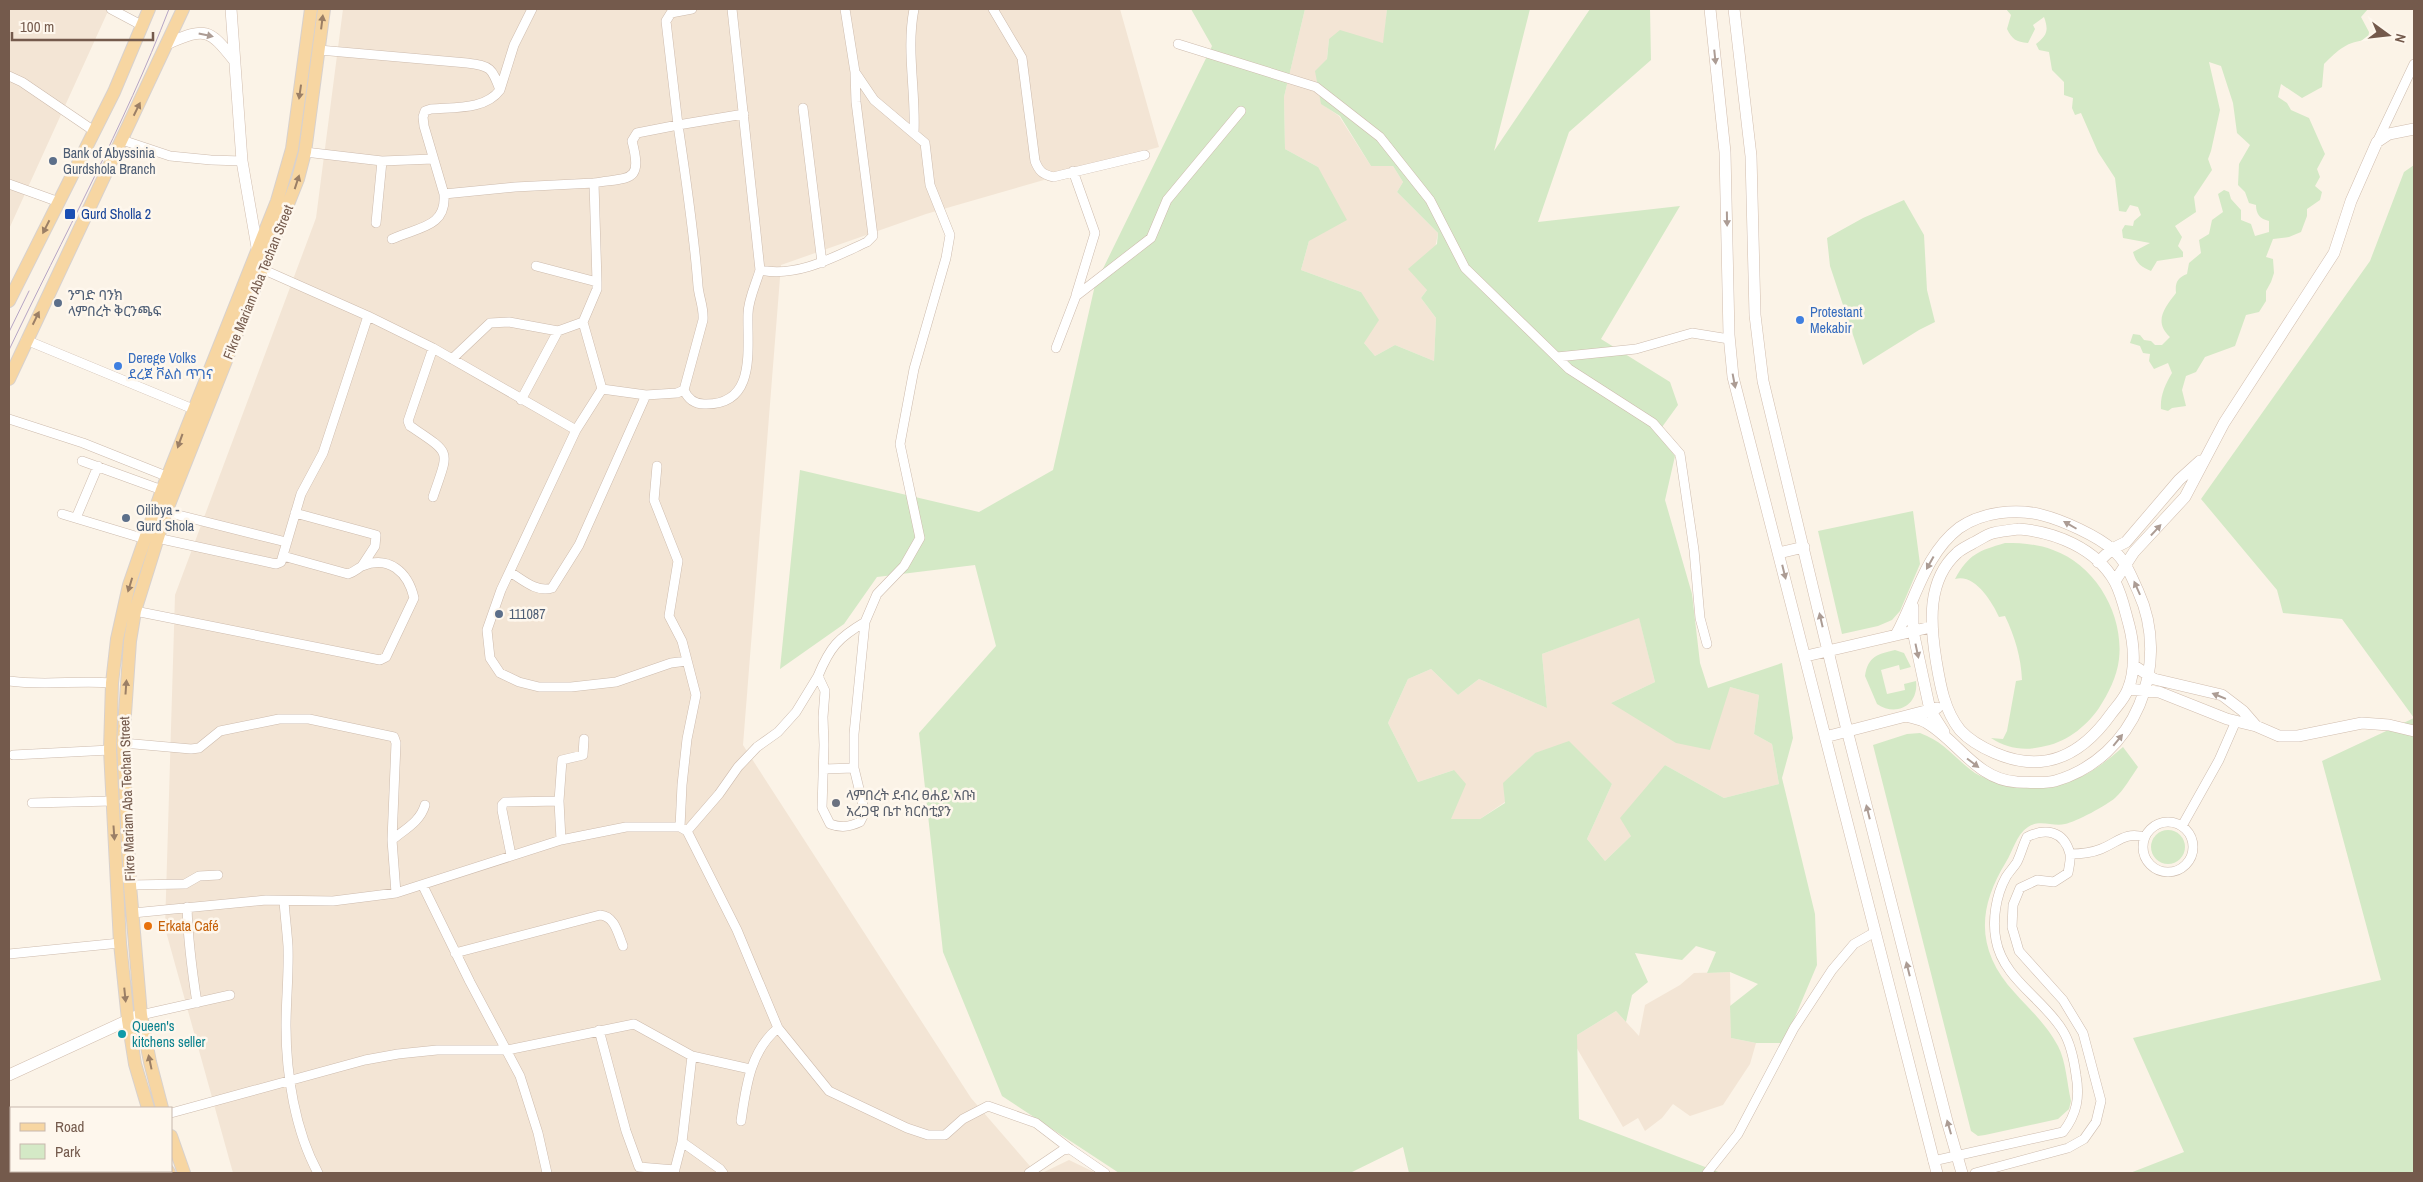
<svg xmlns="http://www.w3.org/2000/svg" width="2423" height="1182" font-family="'Archivo Narrow','Noto Sans Ethiopic',sans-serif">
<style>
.residential{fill:#f3e5d5}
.green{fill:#d4e9c6;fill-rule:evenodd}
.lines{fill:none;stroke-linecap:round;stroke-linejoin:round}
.street-casing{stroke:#cdbbad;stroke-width:10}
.secondary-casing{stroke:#d1bdae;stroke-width:12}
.primary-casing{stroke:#d8d1cd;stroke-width:14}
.street{stroke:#fff;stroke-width:9}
.secondary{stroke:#fff;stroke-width:11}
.primary{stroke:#f7d6a2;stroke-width:12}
.tram{stroke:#b6a5c5;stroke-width:1}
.oneway{fill:#9b7f66}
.oneway2{fill:#ac9c94}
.service-dot{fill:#5c6f8a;stroke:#fef7ed;stroke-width:2}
.transit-dot{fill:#1a4fb4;stroke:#fef7ed;stroke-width:2}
.shop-dot{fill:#3f7fe0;stroke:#fef7ed;stroke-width:2}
.worship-dot{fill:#6b7280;stroke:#fef7ed;stroke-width:2}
.food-dot{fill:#e8710a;stroke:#fef7ed;stroke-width:2}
.culture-dot{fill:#0f9aa8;stroke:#fef7ed;stroke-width:2}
.labels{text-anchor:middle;stroke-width:5;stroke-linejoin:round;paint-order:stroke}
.service-label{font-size:14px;fill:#4e5e75;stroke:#fef7ed;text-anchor:start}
.transit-label{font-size:14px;fill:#164399;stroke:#fef7ed;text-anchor:start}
.street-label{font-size:14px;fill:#745a4c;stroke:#fef7ed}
.shop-label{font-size:14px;fill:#366cbe;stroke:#fef7ed;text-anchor:start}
.worship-label{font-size:14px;fill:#5b616d;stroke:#fef7ed;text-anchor:start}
.food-label{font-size:14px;fill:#c56008;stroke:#fef7ed;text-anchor:start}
.culture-label{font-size:14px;fill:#0d838f;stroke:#fef7ed;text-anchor:start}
</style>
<rect width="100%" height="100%" fill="#fbf3e7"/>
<path class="residential" d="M9 9H109L9 229Z
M343 9H1120L1159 147 926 214 781 265 743 745 971 1098 1036 1173H233L165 928 175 595 316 218Z
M1305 9H1387L1384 43 1329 39 1322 104 1339 116 1371 166H1393L1403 182 1397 192 1438 233 1427 290 1421 298 1436 318 1434 361 1395 345 1375 356 1364 343 1361 292 1301 270 1309 241 1318 167 1285 149 1284 97Z
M1639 617 1655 682 1611 703 1730 687 1759 695 1754 734 1772 744 1779 784 1724 798 1665 765 1631 836 1605 861 1587 839 1612 784 1535 753 1504 783 1505 802 1480 819H1451L1454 770 1418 782 1388 723 1408 679 1431 669 1458 695 1479 679 1547 708 1542 654Z
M1730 972 1731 1038 1756 1043 1750 1064 1723 1105 1690 1116 1673 1104 1662 1118 1645 1131 1638 1118 1623 1127 1575 1045 1577 1035 1616 1011 1639 1036 1645 1005 1680 985 1694 973Z
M1069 1160 1096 1173H1042Z"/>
<path class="green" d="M1191 9H1305L1284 97 1285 149 1318 167 1347 220 1309 241 1301 270 1361 292 1379 320 1364 343 1375 356 1395 345 1434 361 1436 318 1421 298 1427 290 1408 269 1437 244 1438 233 1397 192 1403 182 1393 166H1371L1340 116 1321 104 1315 71 1327 59 1329 39 1340 30 1383 43 1387 9H1530L1494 151 1590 9H1650L1651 60 1569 132 1538 222 1680 206 1601 339 1670 382 1678 405 1657 434 1675 456 1665 500 1692 594 1700 663 1708 688 1782 663 1793 738 1782 778 1815 914 1817 965 1784 1043H1756L1731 1038 1730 1006 1758 984 1730 972 1707 973 1716 952 1696 946 1682 960 1635 953 1648 982 1632 995 1626 1022 1616 1011 1577 1035 1579 1119 1721 1173H1409L1403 1147 1350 1173H1119L1002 1096 943 952 919 733 996 646 975 565 877 577 844 624 780 669 800 470 979 512 1053 470 1095 285 1212 46ZM1639 618 1655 682 1611 703 1676 743 1710 750 1730 687 1759 695 1754 734 1772 744 1779 784 1724 798 1665 765 1620 818 1631 836 1605 861 1587 839 1612 784 1569 741 1535 753 1503 783 1505 803 1480 819H1451L1466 784 1454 770 1418 782 1388 723 1408 679 1431 669 1458 695 1479 679 1547 708 1542 654Z
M2006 9H2368L2361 17 2369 32 2368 40C2347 41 2338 50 2324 64L2322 87 2302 98 2281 84 2278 97 2287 103 2291 110 2309 118 2325 154 2317 169 2320 177 2315 186 2322 192 2320 200 2307 209V216L2301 232 2289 237 2273 239 2266 257 2273 259 2274 273 2271 282 2266 291V301L2259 312 2246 315 2235 346 2205 357 2196 372 2186 376 2182 390 2186 406 2172 408 2168 411 2161 409C2160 396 2165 385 2172 373L2168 363 2154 369 2149 361 2150 354 2143 353 2140 346 2130 343 2133 334 2140 335 2144 340 2151 341 2155 345H2162L2170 337C2153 322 2165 307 2176 293 2175 283 2177 278 2187 274L2189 263 2201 253 2199 240 2209 234 2212 220 2223 212 2218 194 2224 190 2229 192 2231 199 2241 210V220L2251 224 2255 236 2269 232V221C2260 219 2256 214 2256 205L2249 203 2245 192 2238 185 2239 164 2250 145 2237 133 2233 103 2221 66 2209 62 2220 110 2211 151 2208 159 2212 170 2194 197 2196 212 2175 226 2182 237 2178 246 2183 252V257L2157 261 2151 271C2141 267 2136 263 2133 252L2150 243 2123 238 2122 230 2125 225 2133 226 2134 221 2141 215 2138 207 2130 205 2126 212 2119 211 2115 178 2098 152 2081 113 2075 115 2072 108 2073 98 2064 95V82L2052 70 2049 52 2039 50 2036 44C2047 35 2049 31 2044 17L2033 25 2035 29 2028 43C2016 42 2012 39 2007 29L2011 15Z
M2414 165V1173H2130L2184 1152 2133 1038 2381 980 2322 761 2414 718 2342 619 2283 613 2277 590 2201 499 2370 261 2404 172Z
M1904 200 1924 235 1927 290 1935 322 1919 330 1863 365 1830 266 1827 238 1863 218Z
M1913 511 1920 564 1900 611 1892 620 1878 626 1842 634 1818 531Z
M2005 543C2022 543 2037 544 2053 550 2096 565 2124 615 2119 659 2117 677 2108 694 2099 708 2085 728 2065 743 2041 747 2023 751 2006 748 1991 738L2003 739 2007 731 2016 681 2022 680C2021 657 2015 637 2005 616L1999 617C1992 601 1974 573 1955 579 1969 554 1978 551 2005 543Z
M1895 650 1904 653 1911 667 1900 670 1899 665 1881 670 1887 694 1905 690 1904 684 1916 681C1919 706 1896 717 1877 704L1865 676C1868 656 1878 654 1895 650Z
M1920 733C1945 742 1955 759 1975 773 1988 781 2004 783 2019 785 2067 789 2087 778 2123 747L2138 767C2131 777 2124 790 2115 798 2107 805 2076 822 2065 824 2053 827 2040 819 2028 827 2016 835 2013 851 2006 862 1977 909 1976 951 2015 993 2031 1011 2046 1024 2058 1046 2066 1061 2067 1084 2071 1101L2069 1109 2058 1119 1985 1135 1978 1136 1971 1131 1873 745 1907 734Z
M2151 847a17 17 0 1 1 34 0a17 17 0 1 1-34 0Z"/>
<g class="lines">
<defs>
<path id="street" d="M111 9 143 26
M732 9 760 270C797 278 834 257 867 242L873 236 856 102 855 72 845 9
M993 9 1022 58 1035 161C1039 171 1042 174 1053 177L1145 155
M1178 44 1316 87 1380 137 1430 200 1465 268 1569 369 1653 423 1680 454 1694 550 1700 618 1707 644
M319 50 467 63C491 66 492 68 500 90 485 110 455 107 431 109L425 111 423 117 424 126 444 194
M9 76 22 82 94 131
M500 90 514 45 532 9
M803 108 822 263
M914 133C916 91 906 50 914 9
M122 140 170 156 211 160 242 161
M2377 142 2414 64
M305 152 382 161 433 159
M1073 171 1095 233 1076 295
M594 183C630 177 643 183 632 141L637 133 678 125 666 21 671 13 692 9
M9 184 59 202
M376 223 382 161
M392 239C417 227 447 228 444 194L515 187 594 183 597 282 536 266
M262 269 368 316 433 348 576 430
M583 322 597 289V282
M558 331 583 322 602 389 576 430 501 590 487 630 490 658 500 673 519 682 539 687H571L616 682 671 663 687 661
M26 340 193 409
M1056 348 1076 296 1151 238 1167 200 1241 111
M1557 357 1636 349 1692 333 1729 339
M452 359 490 323 509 322 558 331 521 400
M684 390C688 399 694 404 704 404 757 406 747 350 748 314 748 300 756 284 760 270
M646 395 677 393 684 390 703 320C704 307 699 298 698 286 694 232 686 179 678 125L744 114
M9 419 83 443 171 478
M82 461 162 490
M657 466 654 500 678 561 669 616 682 641 696 695 687 739 682 785 680 827
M433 497C449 449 453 455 410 426L408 421 433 348
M166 512 286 542
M295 513 376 535 375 546 362 566
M62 514 145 539
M76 518 98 466
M157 538 276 564 281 562 301 494 323 453 368 316
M510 572C523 580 537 593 552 588L579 545 646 395 602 389
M135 611 380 660 386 657 414 598C408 572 389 555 362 566 357 569 354 572 348 574L283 556
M818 676C830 647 838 638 865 622
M9 681C43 686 78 680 112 683
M123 743 191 749 199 748 220 731 279 719H309L394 737 396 743 392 840 396 893
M13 755 110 750
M824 769 854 768
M559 801 562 760 583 755 584 739
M32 803 112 801
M2143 847a25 25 0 1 1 50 0a25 25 0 1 1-50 0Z
M2182 826 2219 760 2236 721
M687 831 719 794 738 767 757 747 778 732 796 712 818 676 825 691 823 717 824 745 822 808 830 824C841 828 849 827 860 822L864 814 863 805 854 768V734L865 622 877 594 904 566 920 538 900 444 914 369 946 258 950 235 930 185 925 143 874 100 855 72
M392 840C405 829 420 822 425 805
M2070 854C2081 854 2091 853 2101 849 2120 841 2124 832 2145 837
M511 855 502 810V805L505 802 559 801 561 840
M130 885 185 884 199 876 218 875
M423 886 470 982 520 1076 538 1133 547 1173
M284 901C285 916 287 931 288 946 289 973 286 1000 286 1026 286 1074 295 1131 318 1173
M187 907C188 939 192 971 197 1003
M133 913 266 900 333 901 396 893 561 840 626 827H680L687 831 737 930 778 1028 829 1091 907 1128 928 1135H945L963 1119 988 1106 1036 1123 1070 1149
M455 953 600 915C615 916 618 934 623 946
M9 954 120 943
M141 1015 230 995
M599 1030 626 1131 639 1167 675 1170
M171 1113 365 1060 398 1054 437 1050H507L634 1024 692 1056 750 1069
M741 1121C746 1087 750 1051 778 1028
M682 1142 720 1169 723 1173
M1933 1161 2063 1132C2077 1114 2080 1097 2076 1075 2074 1060 2071 1044 2063 1031 2044 999 2003 979 1996 940 1992 920 1996 895 2006 877 2009 872 2014 867 2017 862 2021 854 2023 845 2027 837 2045 828 2064 830 2070 854 2071 859 2069 867 2068 873L2054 882 2037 880 2020 888 2013 905 2012 927 2019 951 2063 1000 2083 1033 2101 1101 2096 1122 2084 1139 2068 1148 1975 1173
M674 1173 682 1142 692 1056
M1029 1173 1063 1150 1070 1149 1105 1173
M1707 1173 1738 1134 1794 1028 1832 970 1854 944 1875 932"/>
<path id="secondary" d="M231 9 242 161 258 253
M1710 9 1725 152 1729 335 1733 377 1937 1173
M1734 9 1751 156 1755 315 1763 381 1847 730 1947 1121 1962 1173
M169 43C206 27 209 29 234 60
M2019 529C2055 532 2096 548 2115 582 2122 595 2125 611 2129 625 2134 644 2136 670 2128 689 2125 698 2117 706 2111 714 2081 756 2044 774 1995 753 1981 747 1970 741 1960 730 1944 710 1940 684 1936 660 1930 623 1927 580 1957 553 1961 549 1968 546 1973 543 1979 540 1986 535 1993 533 2002 531 2011 530 2019 529Z
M1779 553 1804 547
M2098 562 2112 549 2126 542 2179 480 2200 461
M2115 581 2134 552 2185 497 2224 423 2334 253 2351 201 2377 142 2389 134 2414 129
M1913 607V631L1930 710 1944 732
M1896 635C1916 599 1925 554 1959 528 1982 512 2016 508 2042 515 2062 520 2098 536 2113 550 2126 561 2131 576 2138 591 2172 665 2135 758 2055 781 2044 784 2028 782 2017 782 1977 780 1958 741 1927 723 1921 719 1912 718 1906 716
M1806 656 1931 627
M2133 665 2154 679 2222 695 2243 711 2256 726
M2128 689 2159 692 2227 719 2256 726 2279 736H2298L2362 723 2389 725 2414 731
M1825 737 1937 708
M9 1075 137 1016"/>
<path id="primary" d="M9 301 114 92 149 9
M9 379 183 9
M148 1108 135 1064 128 1020 120 943 110 750 112 683 117 639 129 585 162 490 277 201 292 149 311 9
M162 1108 150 1062 141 1015 130 885 123 743 130 641 135 611 166 512 298 179 305 152 324 9
M171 1136 184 1173
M168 1171 169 1173"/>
</defs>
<use href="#street" class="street-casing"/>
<use href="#secondary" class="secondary-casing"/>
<use href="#primary" class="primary-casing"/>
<use href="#street" class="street"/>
<use href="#secondary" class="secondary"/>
<use href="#primary" class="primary"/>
<path class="tram" d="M9 332 29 291
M9 350C63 237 124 126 169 9"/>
</g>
<defs><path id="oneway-solid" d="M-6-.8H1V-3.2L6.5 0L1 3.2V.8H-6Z" transform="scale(1.25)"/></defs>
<g class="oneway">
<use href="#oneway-solid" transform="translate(322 22) rotate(-83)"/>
<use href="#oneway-solid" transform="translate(300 92) rotate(98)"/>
<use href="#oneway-solid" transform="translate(137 109) rotate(-64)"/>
<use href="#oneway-solid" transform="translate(297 182) rotate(-72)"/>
<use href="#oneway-solid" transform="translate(46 227) rotate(117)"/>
<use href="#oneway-solid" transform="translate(36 318) rotate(-64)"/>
<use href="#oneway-solid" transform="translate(180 441) rotate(110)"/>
<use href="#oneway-solid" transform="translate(130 585) rotate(107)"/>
<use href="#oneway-solid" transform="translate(126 687) rotate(-86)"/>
<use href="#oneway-solid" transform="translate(114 833) rotate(86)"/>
<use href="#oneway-solid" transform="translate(125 995) rotate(84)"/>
<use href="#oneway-solid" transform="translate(150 1062) rotate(-102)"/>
</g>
<g class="oneway2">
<use href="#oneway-solid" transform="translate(206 35) rotate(12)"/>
<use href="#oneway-solid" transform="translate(1715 57) rotate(84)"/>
<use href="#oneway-solid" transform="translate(1727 219) rotate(89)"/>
<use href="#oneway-solid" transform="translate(1734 381) rotate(79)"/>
<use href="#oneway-solid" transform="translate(2070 525) rotate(-150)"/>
<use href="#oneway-solid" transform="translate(2156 530) rotate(-47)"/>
<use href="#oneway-solid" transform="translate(1930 563) rotate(119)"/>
<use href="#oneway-solid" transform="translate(1784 572) rotate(76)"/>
<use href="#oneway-solid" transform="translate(2137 588) rotate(-114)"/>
<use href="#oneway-solid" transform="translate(1821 620) rotate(-103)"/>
<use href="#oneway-solid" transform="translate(1917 651) rotate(78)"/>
<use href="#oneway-solid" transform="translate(2219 696) rotate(-158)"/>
<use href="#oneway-solid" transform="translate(2118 740) rotate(-51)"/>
<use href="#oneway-solid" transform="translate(1973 763) rotate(37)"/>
<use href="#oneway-solid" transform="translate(1868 812) rotate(-104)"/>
<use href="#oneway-solid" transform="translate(1908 969) rotate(-104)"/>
<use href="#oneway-solid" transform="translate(1949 1127) rotate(-106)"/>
</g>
<g class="service-dot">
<circle cx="53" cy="161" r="5"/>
<circle cx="58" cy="303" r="5"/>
<circle cx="126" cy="518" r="5"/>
<circle cx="499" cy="614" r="5"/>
</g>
<rect class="transit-dot" x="64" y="208" width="12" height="12" rx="2.5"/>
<g class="shop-dot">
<circle cx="1800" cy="320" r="5"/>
<circle cx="118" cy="366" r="5"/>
</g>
<circle class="worship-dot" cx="836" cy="803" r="5"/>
<circle class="food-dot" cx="148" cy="926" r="5"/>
<circle class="culture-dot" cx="122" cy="1034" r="5"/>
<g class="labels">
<g class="service-label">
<text x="63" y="158">Bank of Abyssinia<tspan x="63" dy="16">Gurdshola Branch</tspan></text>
<text x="68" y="300">ንግድ ባንክ<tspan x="68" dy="16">ላምበረት ቅርንጫፍ</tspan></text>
<text x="136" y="515">Oilibya -<tspan x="136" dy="16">Gurd Shola</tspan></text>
<text x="509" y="619">111087</text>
</g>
<g class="transit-label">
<text x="81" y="219">Gurd Sholla 2</text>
</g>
<g class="street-label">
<text transform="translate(258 282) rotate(-68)" y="5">Fikre Mariam Aba Techan Street</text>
<text transform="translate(127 799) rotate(-92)" y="5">Fikre Mariam Aba Techan Street</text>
</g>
<g class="shop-label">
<text x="1810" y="317">Protestant<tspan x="1810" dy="16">Mekabir</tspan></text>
<text x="128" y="363">Derege Volks<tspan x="128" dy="16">ደረጀ ቮልስ ጥገና</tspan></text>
</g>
<g class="worship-label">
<text x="846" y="800">ላምበረት ደብረ ፀሐይ አቡነ<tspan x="846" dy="16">አረጋዊ ቤተ ክርስቲያን</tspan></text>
</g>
<g class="food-label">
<text x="158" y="931">Erkata Café</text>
</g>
<g class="culture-label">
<text x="132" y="1031">Queen's<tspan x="132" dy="16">kitchens seller</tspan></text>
</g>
</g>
<rect width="2423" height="1182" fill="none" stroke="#745a4c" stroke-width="20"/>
<rect x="10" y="1107" width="162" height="65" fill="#fef7ed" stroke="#c7b8ad"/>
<rect x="20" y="1123" width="25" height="8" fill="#f7d6a2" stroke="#c7b8ad"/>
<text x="55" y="1132" font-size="15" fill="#745a4c">Road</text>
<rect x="20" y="1144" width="25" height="15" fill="#d4e9c6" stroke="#c7b8ad"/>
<text x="55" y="1157" font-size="15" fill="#745a4c">Park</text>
<g transform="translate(2388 35) rotate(105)" stroke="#fef7ed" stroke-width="4" paint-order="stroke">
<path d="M0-4L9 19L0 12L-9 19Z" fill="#745a4c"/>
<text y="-8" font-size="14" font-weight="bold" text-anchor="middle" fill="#745a4c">N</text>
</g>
<path d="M12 32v8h141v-8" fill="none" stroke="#745a4c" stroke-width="2.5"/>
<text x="20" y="32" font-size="15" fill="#745a4c" stroke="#fef7ed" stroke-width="4" paint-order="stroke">100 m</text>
</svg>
